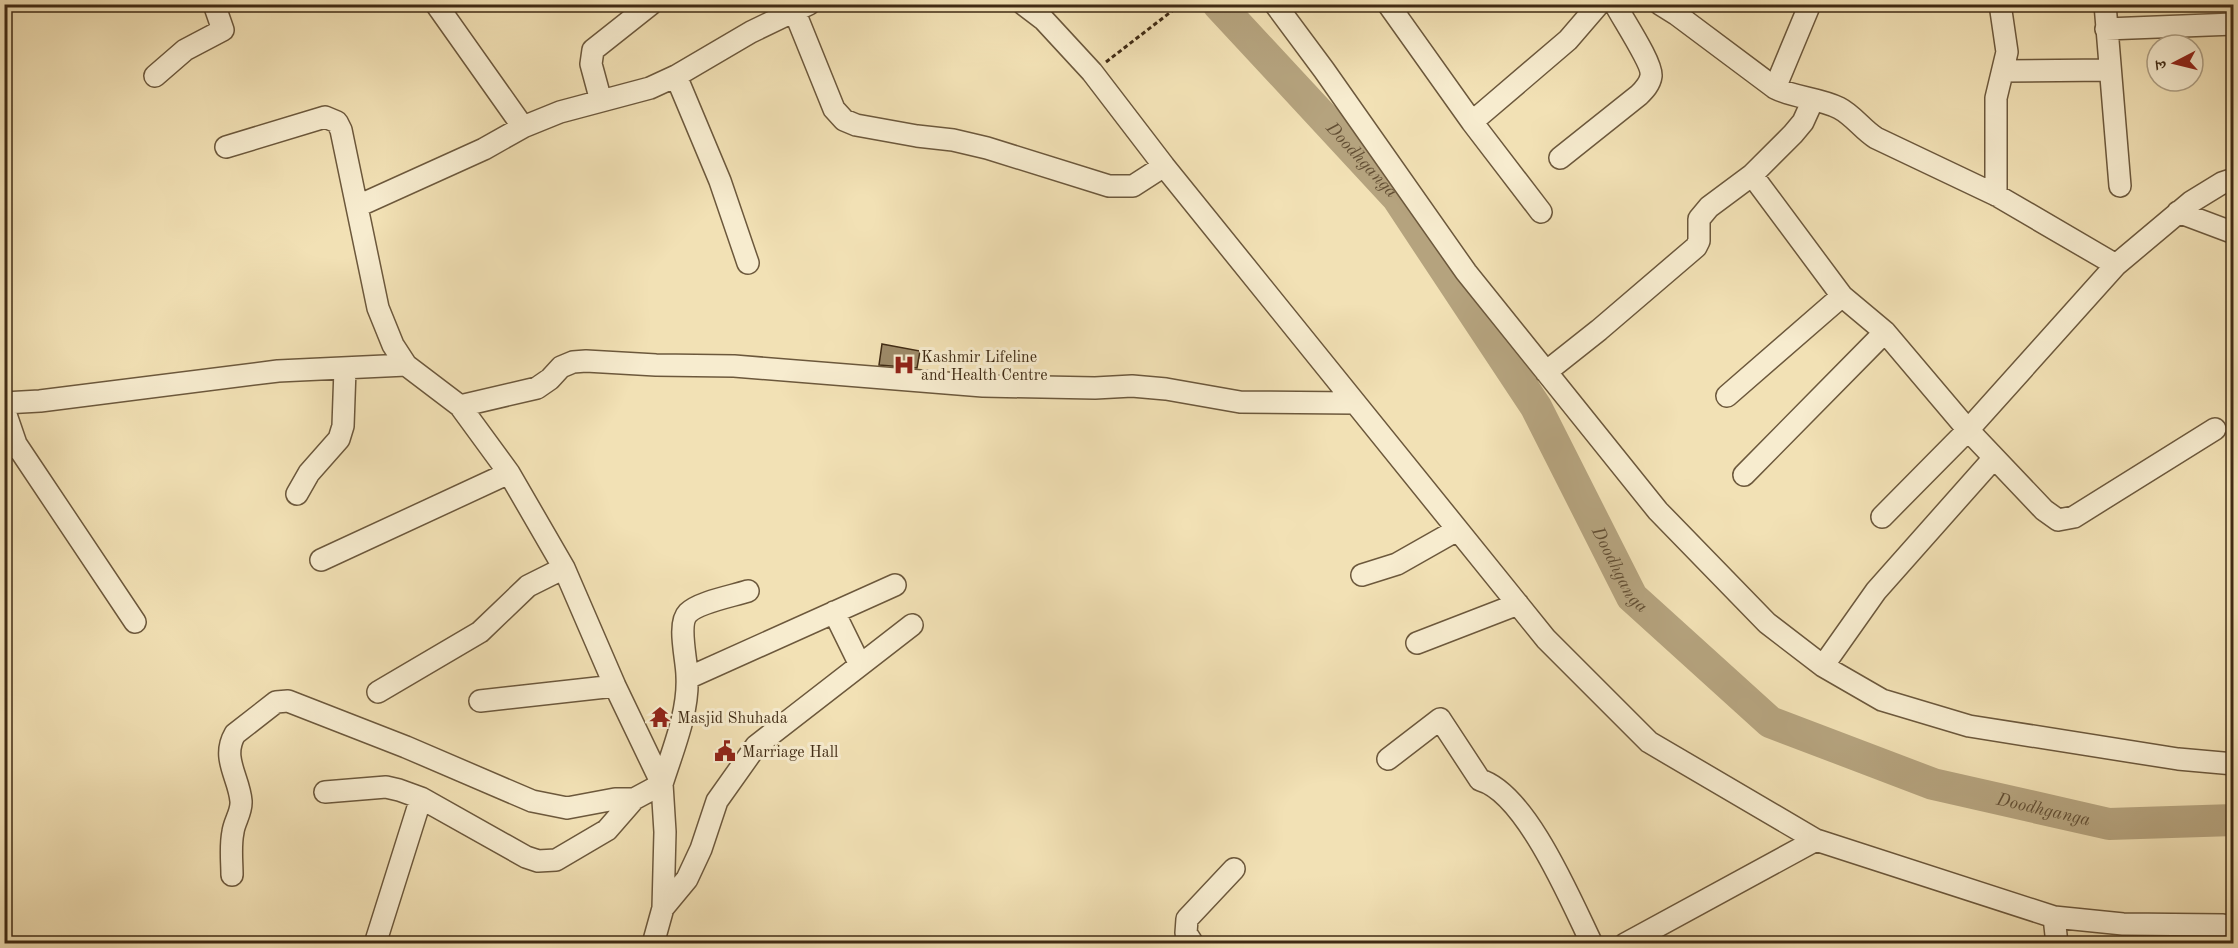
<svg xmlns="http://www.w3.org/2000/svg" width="2238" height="948" font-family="'Old Standard TT','Noto Serif Devanagari',serif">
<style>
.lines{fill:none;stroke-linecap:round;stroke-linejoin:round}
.river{stroke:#b5a37e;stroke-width:32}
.building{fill:#9d8a68;stroke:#402b14;stroke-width:1.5}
.street-casing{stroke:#6c583c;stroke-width:24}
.path{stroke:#402b14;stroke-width:3;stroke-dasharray:4.5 3;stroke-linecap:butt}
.street{stroke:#f7eccf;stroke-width:21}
.labels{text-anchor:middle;stroke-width:6;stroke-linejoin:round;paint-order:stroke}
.poi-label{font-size:16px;fill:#402b14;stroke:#f7eccf;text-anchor:start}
.water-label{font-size:18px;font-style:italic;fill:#634f34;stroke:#f7eccf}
</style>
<rect width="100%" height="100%" fill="#f2e1b5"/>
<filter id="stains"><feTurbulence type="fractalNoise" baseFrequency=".00333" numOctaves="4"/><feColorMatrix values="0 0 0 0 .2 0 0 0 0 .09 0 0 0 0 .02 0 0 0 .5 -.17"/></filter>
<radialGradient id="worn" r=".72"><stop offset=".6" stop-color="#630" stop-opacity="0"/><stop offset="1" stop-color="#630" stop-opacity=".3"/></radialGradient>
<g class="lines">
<path class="river" id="s1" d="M1218 4 1397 197 1536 407 1632 597 1770 722 1933 784 2109 824 2234 820"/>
</g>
<path class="building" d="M882 344 920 351 917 368 879 365Z"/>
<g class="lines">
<defs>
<path id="street" d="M436 4 523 127
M1023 4 1044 20 1092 72 1164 166 1546 639 1649 742 1816 840
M1275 4 1324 70 1466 272 1658 511 1767 623 1823 666 1882 700 1969 726 2178 759 2234 764
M1388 4 1472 122 1541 212
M1660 4 1676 14 1775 88C1795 98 1819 98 1839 108 1853 115 1863 130 1876 138L1996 195 2116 265
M2105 4 2120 186
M794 10 834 109 844 120 856 125 917 136 953 140 987 148 1109 186H1133L1164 166
M2106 29 2234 24
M2004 71 2110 70
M155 76 185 50 223 30 214 4
M676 76 720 181 748 263
M1775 88 1810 4
M601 101 591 64 593 50 651 4
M1472 122 1568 40 1599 4
M226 147 325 117 337 122 341 130 378 308 393 345 406 365 460 406 509 473 564 568 615 686 662 784 665 832 663 908 653 944
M1560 158 1639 95C1644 90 1650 84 1651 76 1653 64 1622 18 1615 4
M1752 175 1842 296 1885 332 1968 430 2044 510 2058 520 2074 517 2215 429
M1996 195V98L2007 52 2000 4
M358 206 484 149 523 127 560 112 650 88 676 76 751 32 809 4
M2178 212 2234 233
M1546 372 1599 330 1696 247 1699 241V219L1709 207 1752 175 1793 134 1803 122 1813 100
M1727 396 1842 296
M4 403 40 401 278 371 406 365
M460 406 537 388 550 379 561 367 573 362 586 361 656 365 734 366 983 386 1095 388 1132 386 1166 389 1240 402 1355 403
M4 409 16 444 5 450
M16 444 135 622
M1744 475 1885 332
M297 494 309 473 339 439 343 426 345 369
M1882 517 1968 430 2116 265 2191 202 2222 183 2234 179
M321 560 509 473
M1362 575 1397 564 1457 530
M834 612 860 665
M1417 643 1518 604
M1823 666 1876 591 1994 458
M688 678 895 585
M378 692 480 632 528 586 564 568
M480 701 615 686
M1388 759 1440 719 1480 780C1526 793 1571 901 1592 944
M325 792 386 787 399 790 421 798 526 857 538 861 556 860 607 830 634 799
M232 875C232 861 230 846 233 832 234 822 242 812 241 801 239 777 221 758 235 734L276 702 288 701 406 747 532 801 567 808 615 799H634L662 784C673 749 689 712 687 676 687 660 677 624 688 613 699 602 733 596 748 591
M663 908 687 879 701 849 717 801 756 746 912 625
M2054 917 2123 924 2223 925
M375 944 421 798
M1193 944 1186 933 1187 919 1234 869
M1625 944 1816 840 2054 917 2057 944"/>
</defs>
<use href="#street" class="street-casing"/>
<path class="path" d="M1106 62 1181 4"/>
<use href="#street" class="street"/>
</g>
<defs>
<symbol id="hospital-bare" viewBox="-9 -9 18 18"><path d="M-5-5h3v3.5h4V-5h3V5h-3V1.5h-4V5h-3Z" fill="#8f2418" stroke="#f7eccf" stroke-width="2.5" paint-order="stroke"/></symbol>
<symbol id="temple-bare" viewBox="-9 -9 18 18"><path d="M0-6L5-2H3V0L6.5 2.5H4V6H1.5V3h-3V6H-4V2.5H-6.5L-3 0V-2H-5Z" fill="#8f2418" stroke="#f7eccf" stroke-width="2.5" paint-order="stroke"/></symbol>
<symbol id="civic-bare" viewBox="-9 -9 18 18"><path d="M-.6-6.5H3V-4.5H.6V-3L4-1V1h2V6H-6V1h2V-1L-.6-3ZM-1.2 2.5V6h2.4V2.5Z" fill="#8f2418" stroke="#f7eccf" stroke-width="2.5" paint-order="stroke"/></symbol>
</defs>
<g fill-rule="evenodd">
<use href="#hospital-bare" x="889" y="350" width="30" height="30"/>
<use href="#temple-bare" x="645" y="702" width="30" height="30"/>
<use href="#civic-bare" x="710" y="736" width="30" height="30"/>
</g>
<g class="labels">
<g class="poi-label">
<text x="921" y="362">Kashmir Lifeline<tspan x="921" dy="18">and Health Centre</tspan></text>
<text x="677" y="723">Masjid Shuhada</text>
<text x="742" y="757">Marriage Hall</text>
</g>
<g class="water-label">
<text dy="6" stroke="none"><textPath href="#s1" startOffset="212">Doodhganga</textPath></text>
<text dy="6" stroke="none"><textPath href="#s1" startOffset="698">Doodhganga</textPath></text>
<text dy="6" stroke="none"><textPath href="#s1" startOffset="1202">Doodhganga</textPath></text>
</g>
</g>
<rect width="2238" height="948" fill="none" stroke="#f2e1b5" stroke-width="24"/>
<rect x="6" y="6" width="2226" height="936" fill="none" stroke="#402b14" stroke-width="3"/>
<rect x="12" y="12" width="2214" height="924" fill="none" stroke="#402b14" stroke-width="1.5"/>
<g transform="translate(2175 63) rotate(263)"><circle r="28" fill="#f7eccf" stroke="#ae9f84" stroke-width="1.5"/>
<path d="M0-4.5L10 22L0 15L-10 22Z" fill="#8f2418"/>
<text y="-9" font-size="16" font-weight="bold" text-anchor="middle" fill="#402b14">उ</text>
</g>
<rect width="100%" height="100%" filter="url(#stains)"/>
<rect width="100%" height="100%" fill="url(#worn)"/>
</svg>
